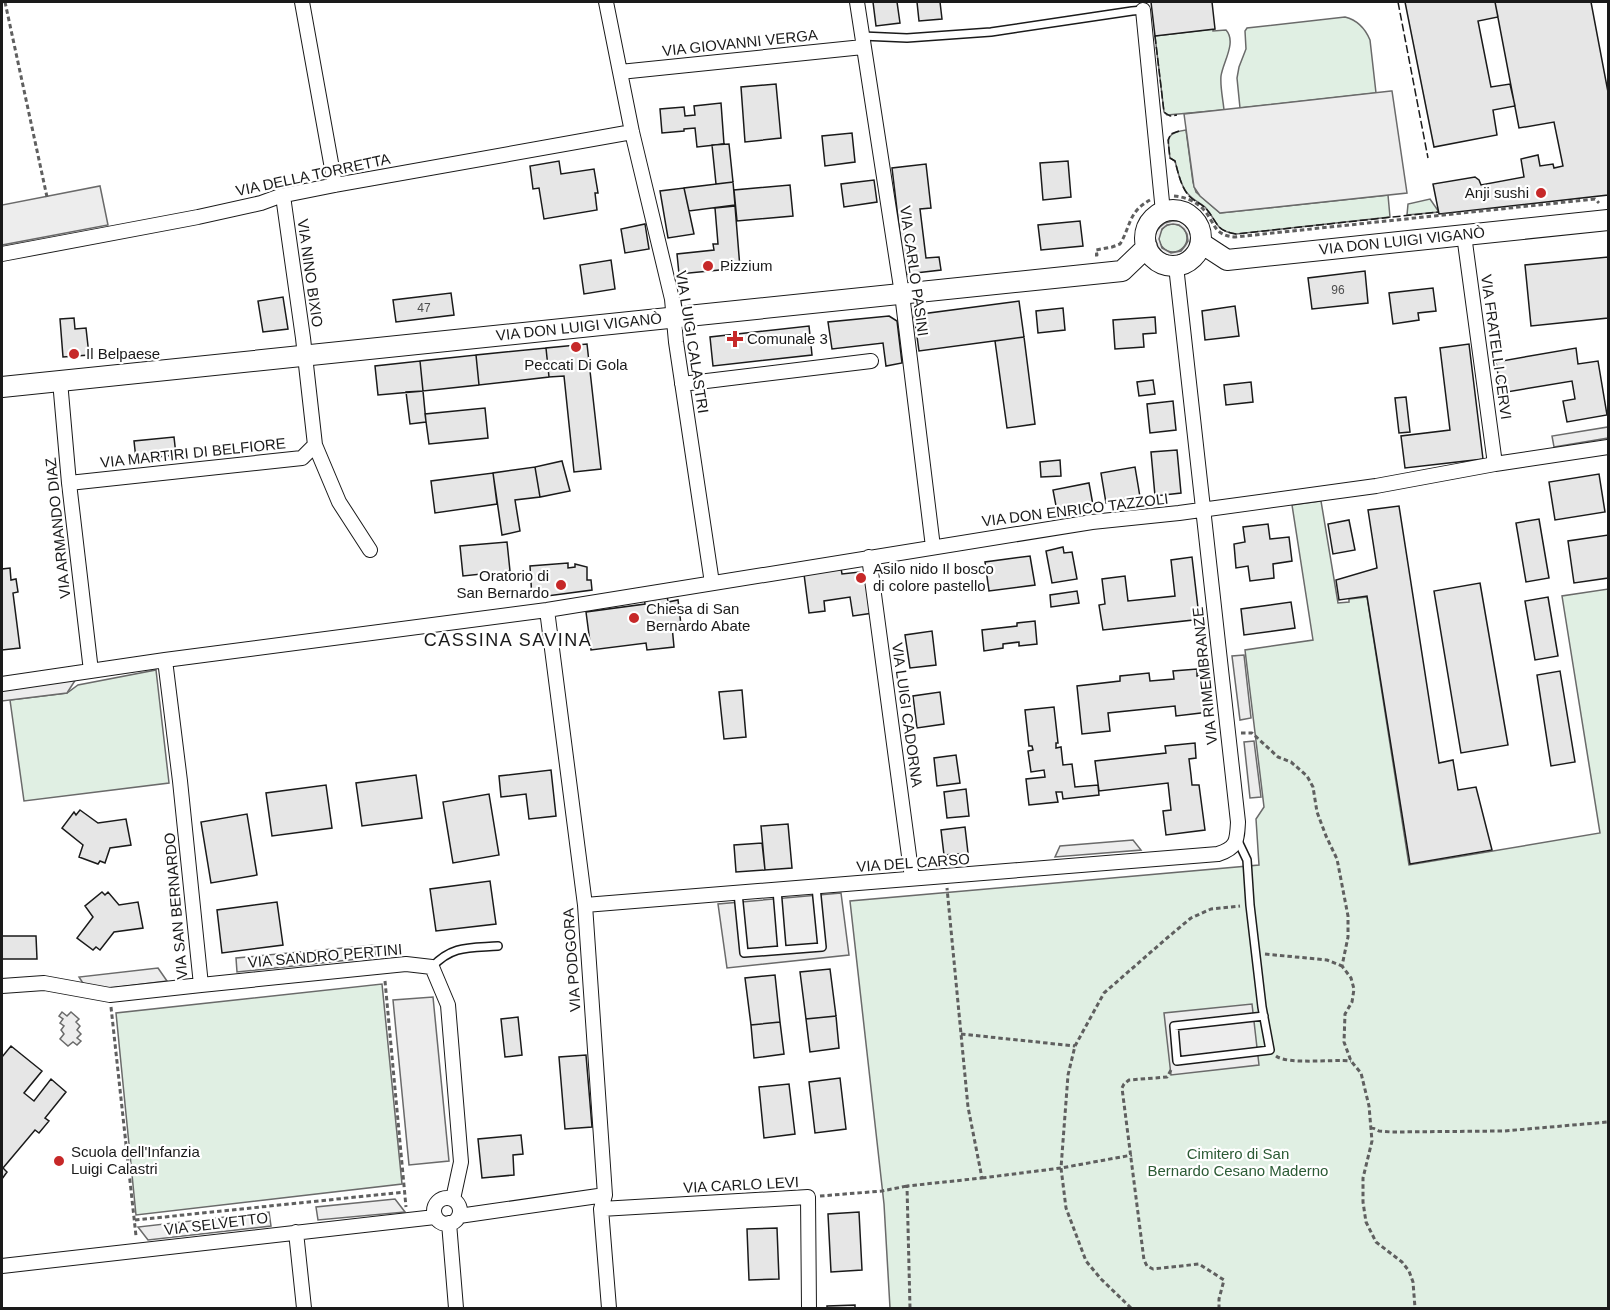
<svg xmlns="http://www.w3.org/2000/svg" width="1610" height="1310" font-family="Helvetica,sans-serif">
<style>
.green{fill:#e0efe3;stroke:#6a6a6a;stroke-width:1.5}
.parking{fill:#ededed;stroke:#6a6a6a;stroke-width:1.5;fill-rule:evenodd}
.building{fill:#e6e6e6;stroke:#1a1a1a;stroke-width:1.5}
.lines{fill:none;stroke-linecap:round;stroke-linejoin:round}
.lane-casing{stroke:#1a1a1a;stroke-width:10}
.street-casing{stroke:#1a1a1a;stroke-width:16}
.secondary-casing{stroke:#1a1a1a;stroke-width:22}
.path{stroke:#5f5f5f;stroke-width:3;stroke-dasharray:4.5 3;stroke-linecap:butt}
.lane{stroke:#fff;stroke-width:7}
.street{stroke:#fff;stroke-width:14}
.secondary{stroke:#fff;stroke-width:20}
.fence{stroke:#1a1a1a;stroke-width:1.5;stroke-dasharray:8 3;stroke-linecap:butt}
.poi-dot{fill:#c62828;stroke:#fff;stroke-width:2}
.labels{text-anchor:middle;stroke-width:4.5;stroke-linejoin:round;paint-order:stroke}
.number-label{font-size:12px;fill:#4d4d4d}
.street-label{font-size:15px;fill:#1a1a1a;stroke:#fff}
.poi-label{font-size:15px;fill:#1a1a1a;stroke:#fff;text-anchor:start}
.park-label{font-size:15px;fill:#2b5a34;stroke:#fff}
.quarter-label{font-size:18px;letter-spacing:1.5px;fill:#1a1a1a;stroke:#fff}
</style>
<rect width="100%" height="100%" fill="#fff"/>
<path class="green" d="M1345 17C1357 20 1365 28 1370 40L1376 93 1240 108 1237 78 1239 67 1246 49 1245 31 1247 28Z
M1213 29V31L1226 30C1237 42 1223 62 1221 76 1220 87 1223 99 1224 110L1167 115 1164 112 1155 36Z
M1186 130 1193 182 1196 192 1220 213 1388 195 1390 217 1236 234C1213 230 1218 221 1205 207 1200 203 1194 200 1190 196 1181 188 1178 172 1175 161L1170 158C1168 140 1164 133 1186 130Z
M1430 199 1439 212 1407 215 1408 204Z
M1159 238a14 14 0 1 1 28 0a14 14 0 1 1-28 0Z
M1321 501 1338 603 1349 602V599L1367 597 1409 865 1600 833 1562 596 1608 589V1308H890L884 1204 850 901 1259 865 1256 819 1264 807 1245 650 1313 640 1292 505Z
M156 670 169 783 24 801 10 700 67 693 78 685Z
M382 984 402 1184 136 1215 116 1013Z"/>
<path class="parking" d="M1391 91H1392L1407 193 1220 213 1200 196 1194 187 1184 114Z
M100 186 108 225 2 245V205Z
M1172 221H1179L1185 225 1189 230 1191 237 1189 247 1182 254 1176 256H1167L1162 252 1158 247 1155 238 1156 232 1160 227 1165 223ZM1173 224 1179 225 1184 229 1187 234 1188 241 1185 246 1181 251 1171 253 1162 248 1159 239 1162 229 1167 225Z
M1608 427V438L1554 447 1552 436Z
M1244 655 1251 718 1240 720 1232 656Z
M76 679 67 693 2 701V689Z
M1254 741 1261 797 1250 798 1244 742Z
M1133 840 1141 850 1055 857 1060 846Z
M841 893 849 955 727 968 718 904Z
M375 945 376 957 237 972 236 958Z
M158 968 167 981 88 991 79 977Z
M433 997 449 1161 409 1165 393 1000Z
M1252 1004 1259 1065 1171 1075 1164 1013Z
M62 1012 67 1016 71 1012 79 1019 76 1022 80 1026 77 1030 81 1034 77 1038 81 1041 77 1045 73 1042 68 1046 60 1039 64 1034 61 1030 64 1026 60 1023 63 1019 59 1016Z
M395 1199 405 1212 318 1220 316 1207Z
M269 1212 271 1226 148 1240 138 1227Z"/>
<path class="building" d="M873 2H897L900 23 876 26Z
M917 2H940L942 19 919 21Z
M1151 2H1212L1215 29 1155 36Z
M1405 2H1495L1498 17 1478 21 1491 87 1510 84 1515 106 1493 110 1497 135 1434 147Z
M1495 2H1591L1608 92V195L1439 214 1433 184 1475 177 1479 180 1481 185 1524 177 1521 159 1538 155 1540 166 1553 164 1554 168 1563 166 1554 122 1519 128Z
M776 84 781 138 745 142 741 87Z
M721 103 724 144 697 147 695 128 684 129V131L662 133 660 109 684 107 685 116 695 115 694 106Z
M852 133 855 162 825 166 822 136Z
M729 144 733 182 716 184 712 145Z
M559 161 561 174 594 169 598 193H595L597 210 544 219 539 188 533 189 530 166Z
M1068 161 1071 197 1043 200 1040 163Z
M926 164 931 208 920 209 926 258 939 257 941 270 907 274 904 268 892 168Z
M874 180 877 202 844 207 841 184Z
M733 182 735 205 689 211 684 188Z
M790 185 793 216 737 221 734 190Z
M684 188 694 234 668 238 660 191Z
M735 206 740 268 679 274 677 254 714 250 713 244H718L715 208Z
M1080 221 1083 246 1041 250 1038 225Z
M645 224 649 249 625 253 621 229Z
M1608 257V318L1531 326 1525 265Z
M611 260 615 289 584 294 580 265Z
M1365 271 1368 303 1312 309 1308 278Z
M1433 288 1436 311 1418 313 1419 320 1393 324 1389 293Z
M451 293 454 315 396 322 393 300Z
M283 297 288 329 263 332 258 301Z
M1019 301 1024 337 919 351 914 315Z
M1235 306 1239 336 1205 340 1202 311Z
M1063 308 1065 330 1038 333 1036 311Z
M889 316 897 321 902 363 886 366 883 343 832 349 828 322Z
M1155 317 1156 333 1143 334 1144 347 1115 349 1113 320Z
M74 318 75 329 86 328 89 355 63 357 60 319Z
M809 326 812 355 713 366 710 337Z
M1024 337 1035 424 1007 428 995 341Z
M587 344 601 469 574 472 564 376 549 377 546 348Z
M1469 344 1483 459 1405 468 1401 436 1450 430 1440 348Z
M546 348 549 377 479 385 476 355Z
M1576 348 1578 364 1598 361 1607 415 1567 422 1563 401 1575 399 1572 381 1501 393 1496 362Z
M476 355 479 385 423 391 420 361Z
M420 361 423 391 378 395 375 366Z
M1153 380 1155 394 1139 396 1137 382Z
M1251 382 1253 402 1226 405 1224 385Z
M423 391 426 422 410 424 406 392Z
M1406 397 1410 432 1399 433 1395 398Z
M1173 401 1176 430 1150 433 1147 404Z
M485 408 488 438 429 444 425 414Z
M174 437 176 455 136 459 134 441Z
M1177 450 1181 493 1155 496 1151 452Z
M1060 460 1061 476 1041 477 1040 462Z
M562 461 570 491 540 497 535 467Z
M535 467 540 497 515 500 520 531 502 535 493 473Z
M1135 467 1140 497 1106 503 1101 473Z
M493 473 497 504 435 513 431 481Z
M1599 474 1605 512 1555 520 1549 482Z
M1089 483 1093 505 1057 511 1053 490Z
M1399 506 1439 763 1453 760 1458 790 1476 787 1492 850 1410 864 1367 596 1339 600 1336 580 1377 568 1368 510Z
M1539 519 1549 578 1526 582 1516 523Z
M1349 520 1355 550 1333 554 1328 524Z
M1268 524 1270 539 1289 537 1292 561 1273 564 1274 578 1250 581 1248 566 1236 568 1234 544 1245 542 1243 527Z
M1608 535V578L1574 583 1568 541Z
M507 542 510 571 463 576 460 546Z
M1063 547 1064 553 1072 552 1077 579 1052 583 1046 551Z
M1030 556 1035 585 989 591 985 562Z
M1192 557 1198 608 1192 609 1193 620 1103 630 1099 605 1105 604 1102 579 1125 576 1128 601 1175 596 1171 560Z
M568 563V568L575 567V564L587 567V580H591L592 590 532 598 530 566Z
M10 568 11 580 16 579 18 592 13 593 20 648 2 650V569Z
M841 568 842 574 860 572 869 578 873 613 853 616 850 597 824 601 825 611 809 613 804 574Z
M1480 583 1508 745 1461 753 1434 591Z
M1077 591 1079 603 1051 607 1050 595Z
M667 595 668 602 678 600 681 625 672 626 674 647 647 650 646 643 591 650 586 612 645 604 644 597Z
M1548 597 1558 656 1535 660 1525 601Z
M1291 602 1295 628 1244 635 1241 609Z
M1035 621 1037 644 1019 646V642L1003 644V648L984 651 982 630 1017 626V623Z
M932 631 936 665 910 668 905 635Z
M1197 669V676H1200L1202 688 1206 687 1209 712 1176 716 1175 706 1108 713 1110 731 1082 734 1077 686 1120 681V676L1149 673 1150 681 1174 679 1173 671Z
M1560 671 1575 762 1551 766 1537 675Z
M742 690 746 737 724 739 719 692Z
M940 692 944 724 917 728 913 696Z
M1054 707 1058 743H1056V748L1061 747 1063 765 1072 764 1075 787 1098 785 1099 795 1063 799 1062 792H1056L1058 802 1029 805 1026 779 1045 777 1044 770 1031 772 1028 751 1033 750 1032 746H1029L1025 710Z
M1195 743 1196 758 1189 759 1191 775 1192 785H1199L1205 830 1166 835 1163 811 1171 810 1168 783 1099 791 1095 761 1166 753 1165 746Z
M956 755 960 783 937 786 934 758Z
M551 770 556 816 529 819 526 794 501 797 499 776Z
M416 775 422 818 362 826 356 783Z
M326 785 332 828 272 836 266 793Z
M966 789 969 816 947 818 944 792Z
M489 794 499 855 453 863 443 802Z
M80 810 98 823 126 819 131 845 110 848 105 863 100 861 98 864 79 857 83 845 62 828 74 812 76 815Z
M247 814 257 875 211 883 201 822Z
M788 824 792 868 765 870 761 826Z
M965 827 968 853 944 855 941 830Z
M762 843 765 870 736 872 734 845Z
M490 881 496 924 436 931 430 889Z
M102 892 105 895 108 892 119 905 138 902 143 928 114 932 100 950 96 947 93 950 77 938 93 917 85 906Z
M277 902 283 945 222 953 217 910Z
M2 936H36L37 959H2Z
M830 969 836 1016 806 1019 800 972Z
M775 975 780 1022 751 1025 745 978Z
M836 1016 839 1048 810 1052 806 1019Z
M518 1017 522 1055 505 1057 501 1019Z
M780 1022 784 1054 754 1058 751 1025Z
M11 1046 42 1071 24 1093 34 1101 51 1079 66 1092 45 1118 49 1121 39 1133 35 1130 3 1168 7 1172 2 1179V1057Z
M586 1055 592 1127 565 1129 559 1057Z
M840 1078 846 1129 815 1133 809 1082Z
M789 1084 795 1134 764 1138 759 1087Z
M521 1135 523 1154 513 1155 514 1175 482 1178 478 1139Z
M859 1212 862 1270 831 1272 828 1214Z
M777 1228 779 1279 749 1280 747 1229Z
M855 1305V1308H827V1306Z"/>
<g class="lines">
<defs>
<path id="lane" d="M862 36 907 38 991 32 1132 11 1143 10
M1237 839 1247 860 1250 905 1262 1007 1270 1050 1177 1061 1174 1026 1264 1016
M777 890 782 950
M738 893 744 953 822 947 816 887
M432 967C452 945 470 948 498 946"/>
<path id="street" d="M302 2 335 185
M606 2 632 132 672 299 676 342 712 583
M857 2 902 294 933 547
M1143 10 1163 212
M620 72 863 47
M283 196 303 338 315 445 339 502 370 550
M1464 235 1495 464
M2 254 198 217 261 203 280 196 335 185 632 132
M60 381 69 483 91 671
M682 384 871 361
M69 483 302 458 315 445
M869 557 912 878
M547 610 585 905 605 1195 601 1209 609 1308
M2 684 165 660 547 610 1092 522 1179 513 1376 486 1495 464 1608 447
M585 905 1218 854C1237 848 1237 841 1238 822L1176 266
M201 985 406 964 432 967 448 1005 461 1162 453 1199
M2 986 44 983 110 995 201 985 180 781 165 660
M434 1211a13 13 0 1 1 26 0a13 13 0 1 1-26 0Z
M601 1209 808 1197 809 1308
M459 1216 605 1195
M449 1223 456 1308
M296 1232 304 1308
M2 1266 435 1217"/>
<path id="secondary" d="M1145 238a28 28 0 1 1 56 0a28 28 0 1 1-56 0Z
M1201 243 1227 260 1608 220
M2 387 1122 271 1147 247"/>
</defs>
<use href="#lane" class="lane-casing"/>
<use href="#street" class="street-casing"/>
<use href="#secondary" class="secondary-casing"/>
<path class="path" d="M5 2 47 197
M1174 196C1185 197 1196 201 1204 210 1216 224 1213 235 1235 237L1595 199 1599 203
M1095 255H1097L1096 250 1112 247 1120 244C1131 226 1128 212 1150 200
M1241 733H1252L1278 757 1291 762 1307 776 1313 787 1317 812 1326 836 1337 859 1348 916V937L1342 966 1351 978 1354 989 1352 1002 1345 1014 1344 1042 1351 1061 1361 1073 1369 1106 1372 1141 1363 1178V1202L1366 1222 1376 1242 1402 1262 1409 1271 1413 1282 1415 1308
M1265 954 1327 960 1342 966
M385 981 406 1207
M111 1007 136 1236
M961 1034 1075 1046
M1276 1056C1288 1065 1332 1059 1351 1061
M1171 1070 1167 1077 1129 1080 1124 1084 1122 1088 1144 1260 1147 1266 1153 1269 1199 1264 1224 1280 1219 1299V1308
M1371 1127 1379 1131 1391 1132 1504 1131 1608 1122
M982 1178 1061 1168 1132 1155
M820 1196 882 1191 907 1186
M135 1220 405 1192
M910 1308 907 1186 982 1178 968 1107 947 888
M1131 1308 1101 1279 1086 1261 1066 1208 1061 1168 1068 1075 1075 1046 1104 993 1167 938 1191 918 1211 909 1240 906"/>
<use href="#lane" class="lane"/>
<use href="#street" class="street"/>
<use href="#secondary" class="secondary"/>
<path class="fence" d="M1398 2 1428 158
M1155 36 1164 112 1170 116 1177 115
M1179 131 1171 134 1168 140 1170 158 1175 161C1178 172 1181 187 1189 196 1195 202 1203 204 1208 211 1218 224 1217 231 1236 234L1439 212"/>
</g>
<g class="poi-dot">
<circle cx="1541" cy="193" r="6"/>
<circle cx="708" cy="266" r="6"/>
<path d="M732 330h6v6h6v6h-6v6h-6v-6h-6v-6h6z"/>
<circle cx="576" cy="347" r="6"/>
<circle cx="74" cy="354" r="6"/>
<circle cx="861" cy="578" r="6"/>
<circle cx="561" cy="585" r="6"/>
<circle cx="634" cy="618" r="6"/>
<circle cx="59" cy="1161" r="6"/>
</g>
<g class="labels">
<g class="number-label">
<text x="1338" y="294">96</text>
<text x="424" y="312">47</text>
</g>
<g class="street-label">
<text transform="translate(740 43) rotate(-6)" y="5">VIA GIOVANNI VERGA</text>
<text transform="translate(313 175) rotate(-12)" y="5">VIA DELLA TORRETTA</text>
<text transform="translate(1402 241) rotate(-6)" y="5">VIA DON LUIGI VIGANÒ</text>
<text transform="translate(914 271) rotate(82)" y="5">VIA CARLO PASINI</text>
<text transform="translate(310 273) rotate(82)" y="5">VIA NINO BIXIO</text>
<text transform="translate(579 327) rotate(-6)" y="5">VIA DON LUIGI VIGANÒ</text>
<text transform="translate(692 342) rotate(81)" y="5">VIA LUIGI CALASTRI</text>
<text transform="translate(1496 347) rotate(82)" y="5">VIA FRATELLI CERVI</text>
<text transform="translate(193 453) rotate(-6)" y="5">VIA MARTIRI DI BELFIORE</text>
<text transform="translate(1075 510) rotate(-7)" y="5">VIA DON ENRICO TAZZOLI</text>
<text transform="translate(58 528) rotate(-96)" y="5">VIA ARMANDO DIAZ</text>
<text transform="translate(1205 676) rotate(-96)" y="5">VIA RIMEMBRANZE</text>
<text transform="translate(907 715) rotate(82)" y="5">VIA LUIGI CADORNA</text>
<text transform="translate(913 863) rotate(-4)" y="5">VIA DEL CARSO</text>
<text transform="translate(176 906) rotate(-95)" y="5">VIA SAN BERNARDO</text>
<text transform="translate(325 956) rotate(-5)" y="5">VIA SANDRO PERTINI</text>
<text transform="translate(572 960) rotate(-94)" y="5">VIA PODGORA</text>
<text transform="translate(741 1185) rotate(-3)" y="5">VIA CARLO LEVI</text>
<text transform="translate(216 1224) rotate(-7)" y="5">VIA SELVETTO</text>
</g>
<g class="poi-label">
<text x="1529" y="198" text-anchor="end">Anji sushi</text>
<text x="720" y="271">Pizzium</text>
<text x="747" y="344">Comunale 3</text>
<text x="86" y="359">Il Belpaese</text>
<text x="576" y="370" text-anchor="middle">Peccati Di Gola</text>
<text x="873" y="574">Asilo nido Il bosco<tspan x="873" dy="17">di colore pastello</tspan></text>
<text x="549" y="581" text-anchor="end">Oratorio di<tspan x="549" dy="17">San Bernardo</tspan></text>
<text x="646" y="614">Chiesa di San<tspan x="646" dy="17">Bernardo Abate</tspan></text>
<text x="71" y="1157">Scuola dell'Infanzia<tspan x="71" dy="17">Luigi Calastri</tspan></text>
</g>
<g class="park-label">
<text x="1238" y="1159">Cimitero di San<tspan x="1238" dy="17">Bernardo Cesano Maderno</tspan></text>
</g>
<g class="quarter-label">
<text x="508" y="646">CASSINA SAVINA</text>
</g>
</g>
<rect width="1610" height="1310" fill="none" stroke="#1a1a1a" stroke-width="6"/>
</svg>
